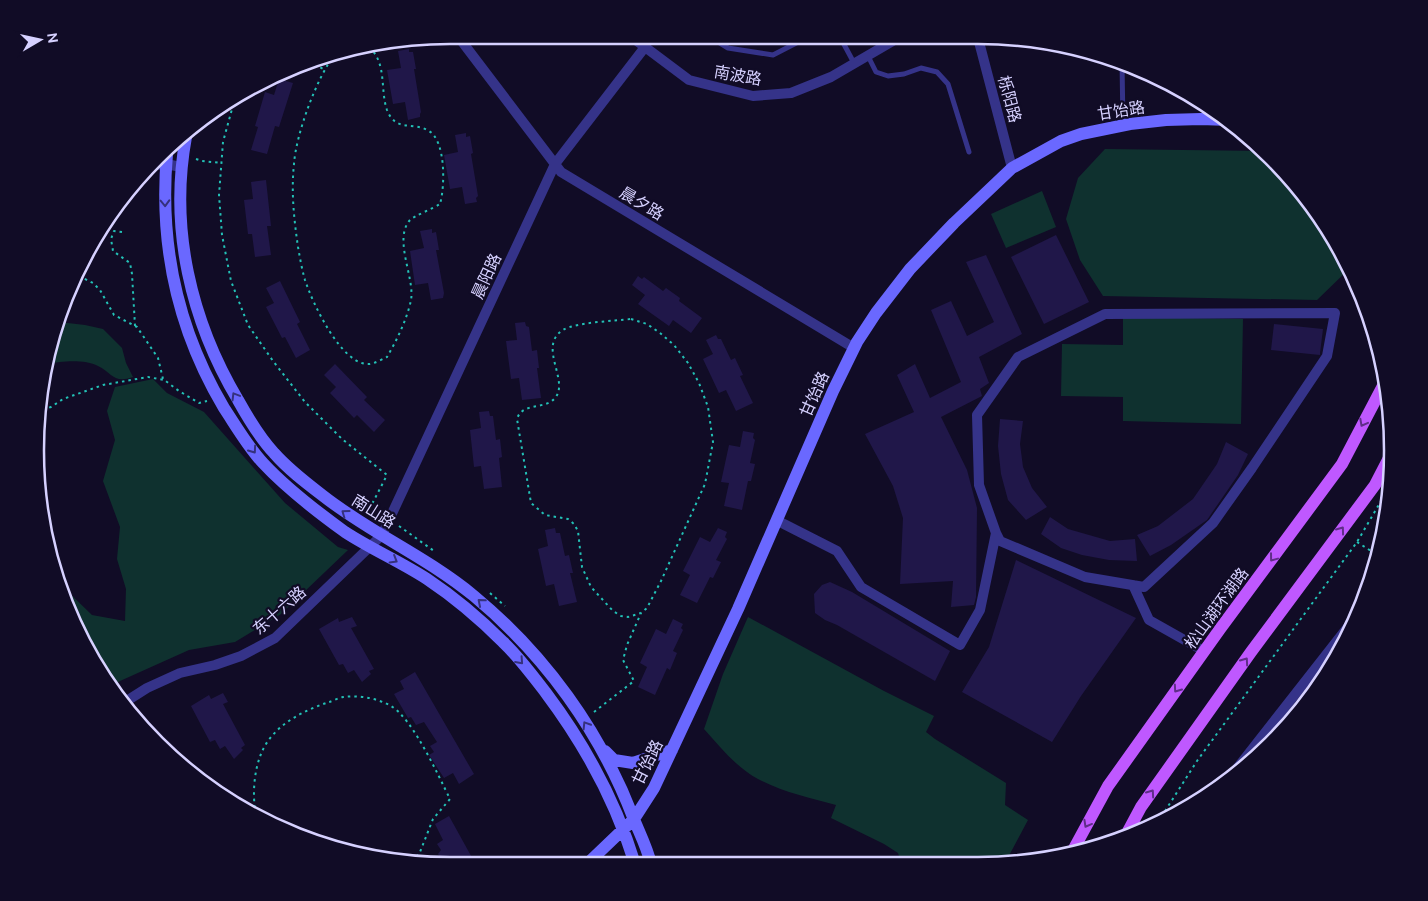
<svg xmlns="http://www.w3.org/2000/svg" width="1428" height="901" font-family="Ubuntu,'Noto Sans SC',sans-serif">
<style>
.green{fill:#0f312f}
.building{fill:#201749}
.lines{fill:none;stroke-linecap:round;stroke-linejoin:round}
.path{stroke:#23c1b6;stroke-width:2;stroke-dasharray:2.5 4;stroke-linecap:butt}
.lane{stroke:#353389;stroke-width:5}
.street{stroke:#353389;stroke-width:10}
.secondary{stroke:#6a68ff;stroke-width:12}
.primary{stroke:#bf58ff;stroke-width:12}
.oneway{stroke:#35317d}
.oneway2{stroke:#5f2e88}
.labels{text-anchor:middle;stroke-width:4.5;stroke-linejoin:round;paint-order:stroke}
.street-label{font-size:16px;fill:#d6d1ff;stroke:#110c26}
.rim{fill:none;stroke:#d6d1ff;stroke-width:2.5}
</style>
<rect width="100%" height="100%" fill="#110c26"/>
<path class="green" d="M1105 149 1263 151 1290 177 1337 243 1349 269 1317 300 1103 296 1080 260 1066 219 1078 178Z
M1042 191 1056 227 1006 248 991 214Z
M1123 317 1243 319 1241 424 1123 421V397L1061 396 1062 344 1123 345Z
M59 322 85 325 103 329 122 348 126 363 133 377C114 384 112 373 98 366 85 359 61 361 48 364L56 323Z
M153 379 167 393 204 412 285 503 338 547 348 550 281 614 235 642 189 650 120 681 111 688 105 682 61 585 92 615 125 621 126 589 117 559 120 527 103 481 115 440 107 411 115 387Z
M748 617 884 691 934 716 926 732 935 739 1006 783 1005 805 1028 820 1004 865H902L898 853 884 844 831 818 836 805C810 798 782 792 758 779 737 768 720 747 704 729L723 674Z"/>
<path class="building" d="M409 49V52H413L416 69H414L421 112 420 114V117L408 120 405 102 393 104 387 70 401 68 398 51Z
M279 79 293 83 279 127 275 126 267 154 251 150 258 127 255 126 265 92 274 95Z
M466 133V137L470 136 473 153 471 154 478 196 476 198 477 202 465 204 462 187 450 189 444 155 458 152 455 135Z
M266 180 271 226H267L271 255 255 257 252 234H248L244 200 253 199 251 182Z
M432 229V233L436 232 439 250H436L444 293 443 298 431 300 428 283 415 285 410 251 424 248 420 231Z
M1056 235 1089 302 1044 324 1011 257Z
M986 255 1022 334 979 357 989 383 980 389 982 396 941 417 967 470 977 508 976 597 974 605 951 607 953 581 900 584 903 518 893 486 865 434 914 412 897 375 915 364 930 398 961 382 931 310 951 301 967 336 994 322 966 262Z
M638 276 642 279 644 277 663 291 666 288 680 298 679 301 702 318 691 333 673 320 669 326 638 304 645 295 632 285Z
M280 281 300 322 297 324 310 350 296 358 285 337 282 338 266 307 274 303 266 288Z
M525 322 526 326 529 327 532 351 537 350 539 368H537L541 398 522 400 519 378 511 379 506 341 517 340 515 323Z
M1274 324 1323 329 1320 353V355L1271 350Z
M716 335 718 339H721L731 360 735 358 743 375 740 376 753 403 736 411 726 390 719 393 703 359 713 354 706 340Z
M335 364 367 397 364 400 385 420 374 432 357 415 354 418 330 393 336 387 324 375Z
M489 411 490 416H493L496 440 500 439 502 457 499 458 502 487 484 489 481 466 474 467 470 430 481 428 479 412Z
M1000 419 1023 421 1020 444 1023 467 1032 488 1047 507 1026 520 1008 500 1001 474 998 446Z
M743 431 754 433 753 438 755 440 750 463 755 464 751 481H748L742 510 724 506 729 483 721 482 729 445 740 447Z
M1226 442 1248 454 1238 475 1207 520 1171 545 1150 556 1137 535 1158 526 1193 499 1217 464Z
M1050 517 1068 529 1110 541 1135 539 1137 561 1109 560 1082 555 1061 548 1041 534Z
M555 528 556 533H560L565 556 569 555 573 573H570L577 602 559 606 554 584 546 586 538 549 548 546 545 530Z
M718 528 727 532 725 537 727 539 716 560 721 562 713 578 710 577 697 603 680 595 690 575 683 571 700 537 710 542Z
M1016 560 1136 618 1081 696 1052 742 962 692 989 647Z
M830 582 852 592 950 651 935 681 837 625 825 620 815 613 814 594 822 585Z
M352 617 357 626 351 628 374 669 369 671 371 674 362 682 354 670 348 673 343 664 339 665 319 629 338 618 339 622Z
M673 619 683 624 681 628 683 630 673 651 677 653 670 670 667 668 655 695 638 687 647 667 640 663 656 629 666 634Z
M415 672 474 774 459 784 453 773 444 778 429 755 434 752 430 746 437 742 424 722 416 725 411 717 408 718 394 694 404 689 400 681Z
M223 693 228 702 223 704 245 745 241 748 243 750 234 759 225 746 220 749 215 740 210 742 191 706 209 695 211 699Z
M449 816 475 863H444L438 854 441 850 437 844 443 840 435 824Z"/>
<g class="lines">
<path class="path" d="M335 54C317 77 296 134 294 164 291 192 294 219 298 247 300 258 302 270 305 280 312 302 342 367 370 364 376 363 382 359 387 357 397 340 407 319 411 300 415 278 393 239 410 220 414 216 432 209 440 204 445 187 446 141 429 131 413 121 396 133 387 110 380 90 387 64 370 48
M309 61 325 70
M235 98 223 142 219 195 222 235 231 281 248 325 273 361 305 402 342 439 387 475 370 508
M196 159 202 161 222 163
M122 232 114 231 111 239 113 251 130 263 132 274 135 326
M79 276 93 283 100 290 114 315 137 327 158 358 163 379 179 391 199 403 207 401
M631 319 647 324 660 333 674 345 688 363 699 383 708 407 713 442 705 484 661 581 647 608 641 613 628 617 621 616 613 611 591 587 582 567 578 531 574 524 568 519 545 515 531 503 517 419C522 402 545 410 555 398 570 381 537 346 563 330 576 322 615 321 631 319Z
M38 414 43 410 51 407 63 399 103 385 148 377 164 380
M365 505 380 515
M399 526 434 551
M1357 542 1379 556
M490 593 505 606
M594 712 634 681 623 660 627 645 641 613
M256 814C252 796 254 771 261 754 272 726 302 711 329 702 333 701 338 698 343 697 359 695 377 698 391 706 413 719 438 775 450 799L433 819 420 852 412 863
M1158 822 1197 761 1357 542 1391 484"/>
<path class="lane" d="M710 37 728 48 773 55 808 37
M840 37 854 63
M868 56 876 72 888 76 904 74 921 68 937 72 948 84 969 152
M1122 63 1123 125"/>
<path class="street" d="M457 35 561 172 854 348
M635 36 637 41 689 80 753 96 791 93 831 77 898 38
M978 38 1012 168
M155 165 166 164 181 167
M1335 313 1327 356 1252 468 1213 523 1144 587 1085 577 1000 541 996 533 979 485 977 415 1018 357 1105 314Z
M778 521 837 551 861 587 960 645 980 610 996 533
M1133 585 1149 620 1204 651
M125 702 147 688 180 673 215 665 241 656 275 638 382 535 555 164 645 47
M1228 780 1358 614
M1179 813 1230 777"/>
<path class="secondary" d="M186 137C169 228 191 321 238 400 248 418 260 438 274 453 288 469 305 482 322 495 370 533 427 557 474 596 545 655 600 731 633 817 639 832 647 847 651 864
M167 154C159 245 177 329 224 408 236 426 248 447 263 463 287 489 316 511 345 532 371 549 401 562 427 579 454 597 480 619 503 642 519 657 533 676 546 693 585 745 616 802 635 864
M605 751 614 760 633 763 672 750
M588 863 634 819 654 788 738 609 833 391 857 342 876 313 910 269 954 223 1012 168 1061 141 1081 134 1130 124 1166 120 1201 119 1229 120"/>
<path class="primary" d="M1126 835 1141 807 1251 652 1375 485 1391 454
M1071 854 1108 786 1220 629 1342 464 1386 380"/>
</g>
<defs><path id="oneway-chevron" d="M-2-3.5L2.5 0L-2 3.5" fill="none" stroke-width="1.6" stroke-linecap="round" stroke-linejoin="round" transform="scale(1.25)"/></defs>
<g class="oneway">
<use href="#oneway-chevron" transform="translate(165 203) rotate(88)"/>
<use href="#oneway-chevron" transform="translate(235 396) rotate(-121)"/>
<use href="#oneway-chevron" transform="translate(253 450) rotate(55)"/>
<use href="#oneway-chevron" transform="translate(345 513) rotate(-144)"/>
<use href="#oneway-chevron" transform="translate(394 560) rotate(31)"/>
<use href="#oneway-chevron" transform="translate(481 602) rotate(-139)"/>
<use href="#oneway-chevron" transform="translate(520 661) rotate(48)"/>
<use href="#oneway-chevron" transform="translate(586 725) rotate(-122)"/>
</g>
<g class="oneway2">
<use href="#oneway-chevron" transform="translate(1363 423) rotate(118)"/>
<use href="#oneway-chevron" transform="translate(1341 530) rotate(-54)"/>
<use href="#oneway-chevron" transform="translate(1273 558) rotate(127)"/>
<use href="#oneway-chevron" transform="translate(1245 661) rotate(-55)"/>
<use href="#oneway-chevron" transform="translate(1177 689) rotate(125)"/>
<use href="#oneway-chevron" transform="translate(1151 793) rotate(-55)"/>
<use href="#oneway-chevron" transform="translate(1087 824) rotate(119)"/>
</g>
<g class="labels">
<g class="street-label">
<text transform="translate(738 75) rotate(10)" y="6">南波路</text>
<text transform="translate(1010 99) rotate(75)" y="6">栎阳路</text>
<text transform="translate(1121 110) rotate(-9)" y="6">甘饴路</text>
<text transform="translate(642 203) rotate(31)" y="6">晨夕路</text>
<text transform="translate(486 276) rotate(-65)" y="6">晨阳路</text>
<text transform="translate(814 394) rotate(-66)" y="6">甘饴路</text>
<text transform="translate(374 511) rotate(32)" y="6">南山路</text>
<text transform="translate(1216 608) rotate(-54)" y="6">松山湖环湖路</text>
<text transform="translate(279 610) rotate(-41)" y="6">东十六路</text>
<text transform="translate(647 762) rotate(-64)" y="6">甘饴路</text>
</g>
</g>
<path d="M0 0H1428V901H0ZM450 44H978A406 406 0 0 1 1384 450V451A406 406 0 0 1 978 857H450A406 406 0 0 1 44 451V450A406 406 0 0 1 450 44Z" fill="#110c26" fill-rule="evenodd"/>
<path class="rim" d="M450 44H978A406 406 0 0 1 1384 450V451A406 406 0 0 1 978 857H450A406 406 0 0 1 44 451V450A406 406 0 0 1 450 44Z"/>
<g transform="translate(40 40) rotate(81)" stroke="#110c26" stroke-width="4" paint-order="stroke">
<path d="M0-4L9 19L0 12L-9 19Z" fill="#d6d1ff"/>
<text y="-8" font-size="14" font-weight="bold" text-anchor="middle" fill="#d6d1ff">N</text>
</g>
</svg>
